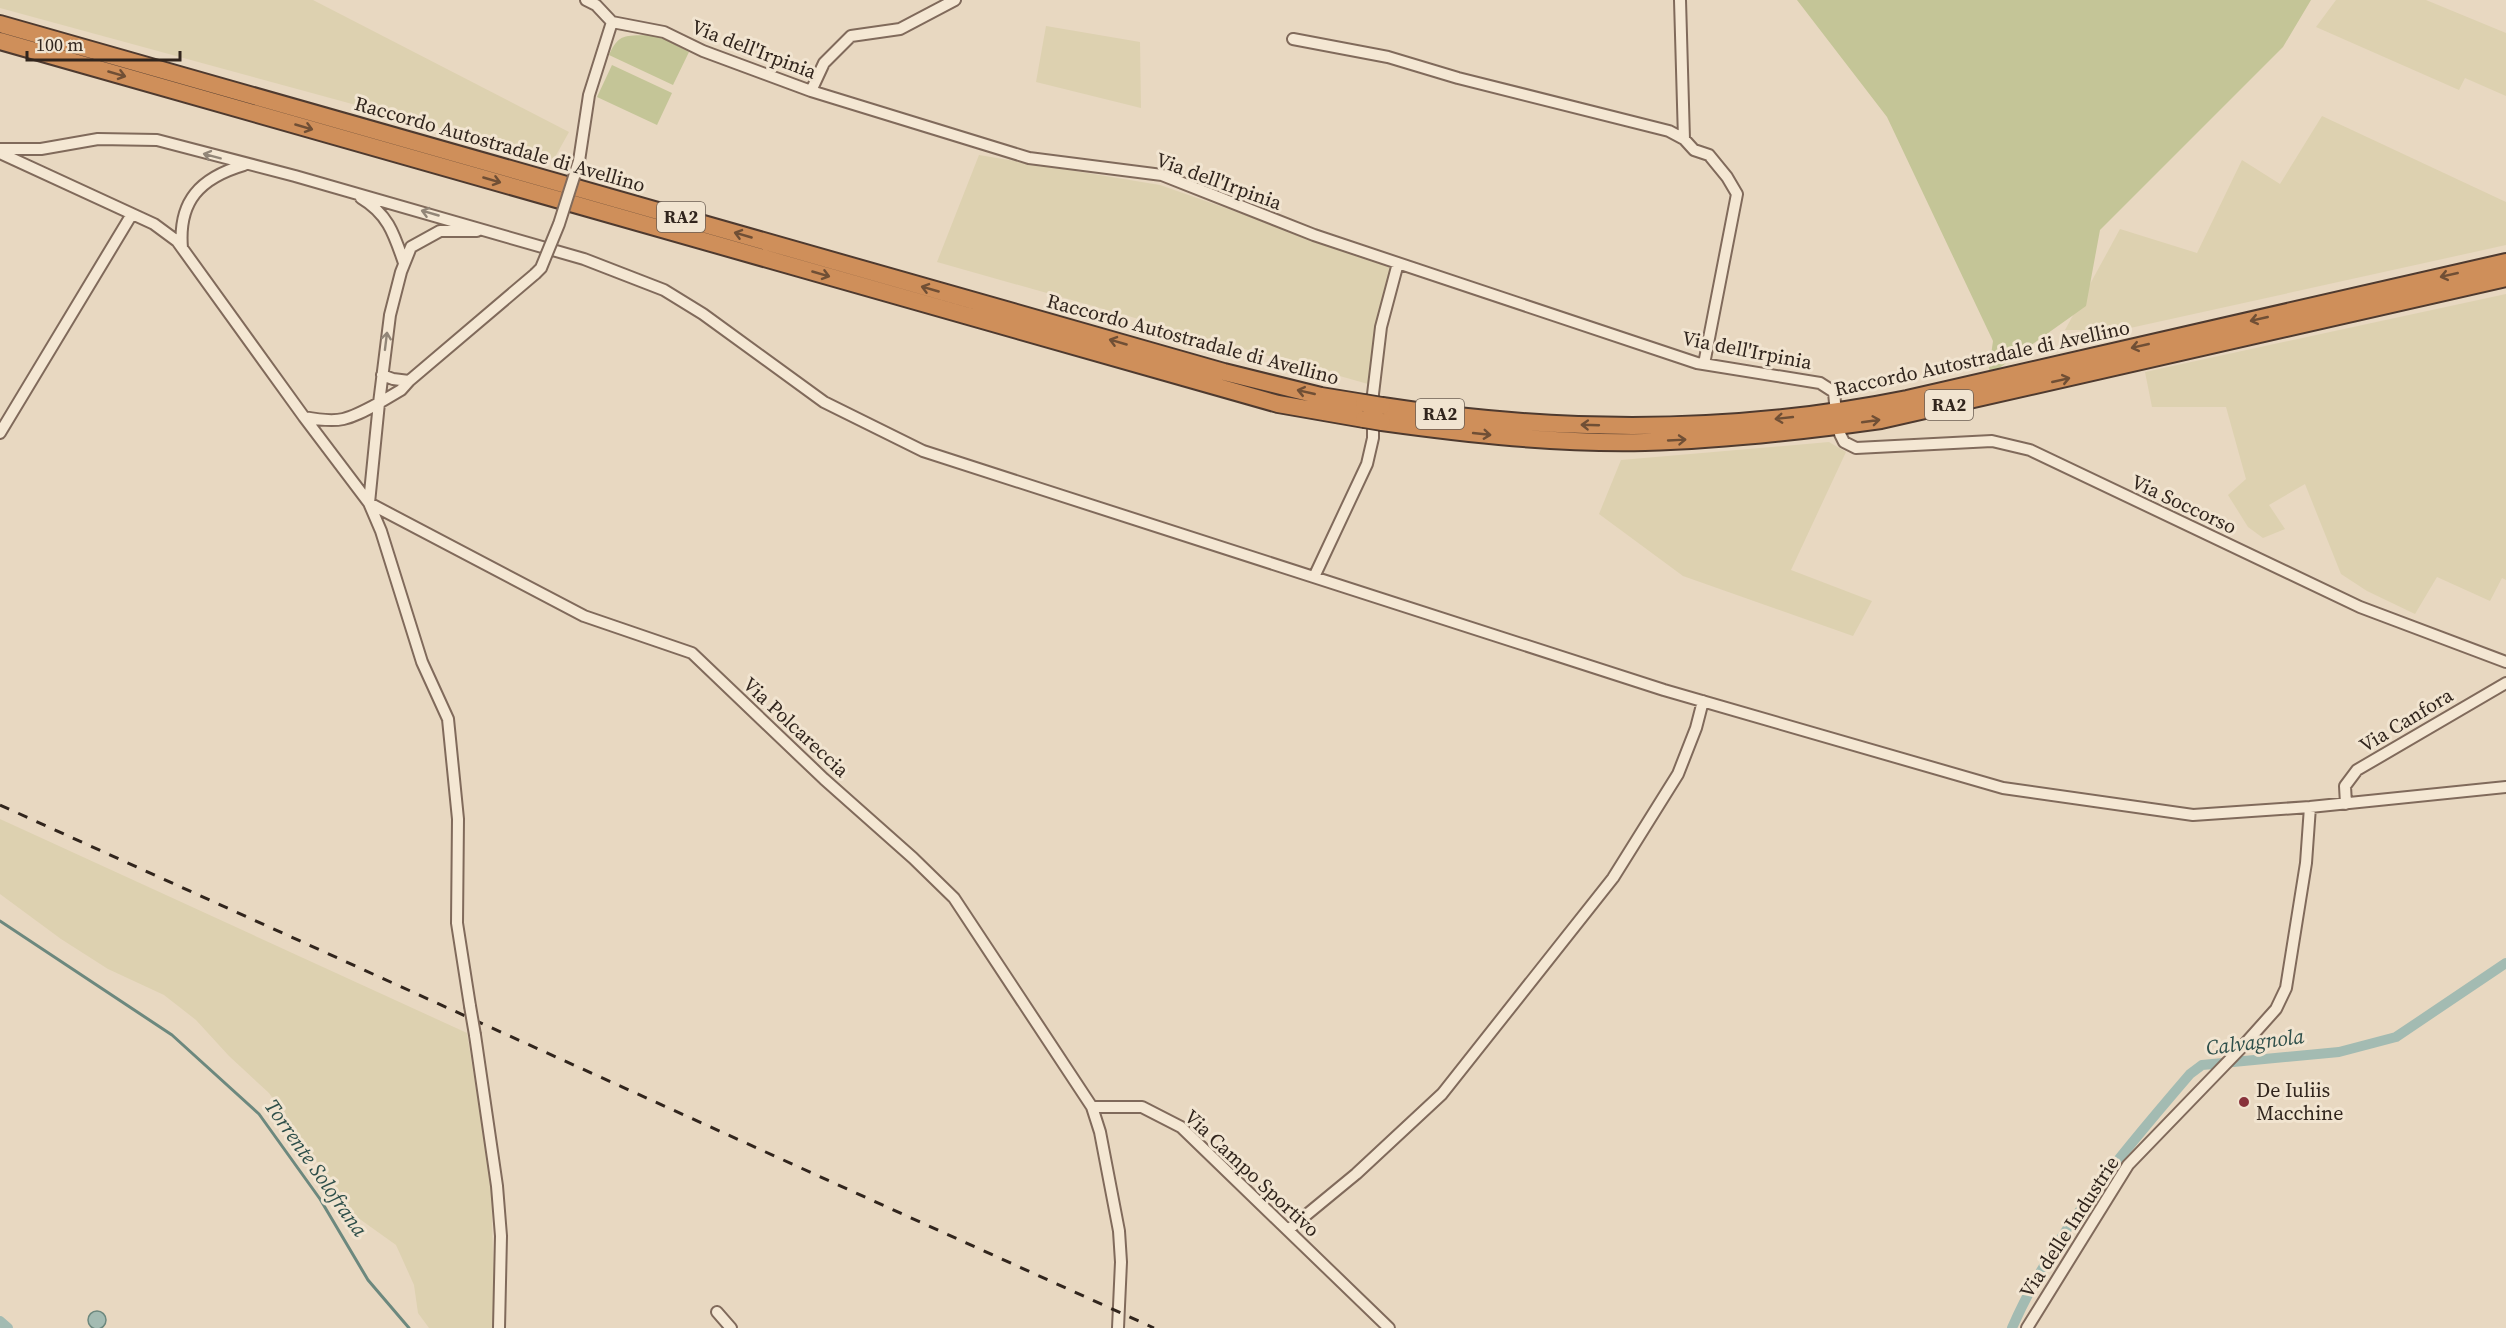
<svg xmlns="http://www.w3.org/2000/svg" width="2506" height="1328" font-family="'Source Serif 4',serif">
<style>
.farmland{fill:#ddd1b0}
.green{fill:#c4c597}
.water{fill:#a3bbb2;stroke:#6c887e;stroke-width:1.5}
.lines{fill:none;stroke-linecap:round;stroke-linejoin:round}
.stream{stroke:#6c887e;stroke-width:3}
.canal{stroke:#a3bbb2;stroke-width:10}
.minor-casing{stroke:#806a5b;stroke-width:14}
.highway-casing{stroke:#4e3a2f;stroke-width:20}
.minor{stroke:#f4e7d3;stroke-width:10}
.highway{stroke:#cf8f5a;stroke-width:16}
.rail{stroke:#31251d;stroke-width:3;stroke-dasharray:10 10;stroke-linecap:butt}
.minor-bridge-casing{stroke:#806a5b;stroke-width:14;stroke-linecap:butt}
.highway-bridge-casing{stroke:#4e3a2f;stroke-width:20;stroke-linecap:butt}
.minor-bridge{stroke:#f4e7d3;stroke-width:10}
.highway-bridge{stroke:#cf8f5a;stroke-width:16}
.oneway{stroke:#704f35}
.oneway2{stroke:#928678}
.poi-dot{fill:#88323b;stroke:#f1e4d0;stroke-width:2}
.labels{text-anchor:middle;stroke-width:6;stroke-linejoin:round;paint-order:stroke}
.shield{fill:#f1e4d0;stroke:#6b5e53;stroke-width:1.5}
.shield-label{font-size:18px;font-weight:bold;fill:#31251d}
.street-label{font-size:20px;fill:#31251d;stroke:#f1e4d0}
.poi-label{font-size:20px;fill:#31251d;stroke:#f1e4d0;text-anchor:start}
.water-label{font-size:21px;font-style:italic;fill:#2e4f4a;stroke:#f1e4d0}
</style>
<rect width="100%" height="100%" fill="#e8d8c1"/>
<path class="farmland" d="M0 0H313L569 132 554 159 0 8Z
M2336 0H2426L2506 33V96L2465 78 2459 90 2316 27Z
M1046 26 1140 42 1141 108 1036 82Z
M2322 116 2506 202V245L2121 330H2065L2120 229 2197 253 2242 160 2280 184Z
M979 155 1160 185 1391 266 1376 327 1368 384 937 262Z
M2506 294V580L2502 578 2490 601 2437 577 2415 614 2367 591 2341 574 2305 484 2269 505 2285 529 2263 538 2248 527 2228 495 2246 479 2226 407H2152L2145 372Z
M1829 442 1846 452 1791 570 1872 601 1853 636 1683 576 1599 514 1621 460Z
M0 819 467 1033 491 1182 495 1328H429L418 1313 414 1285 396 1245 354 1215 269 1093 229 1056 196 1020 164 995 108 969 61 939 0 894Z"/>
<path class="green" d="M1797 0H2311L2283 47 2100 230 2086 306 1988 376 1993 341 1887 117Z
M648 35H656L689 52 673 85 609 55C619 33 625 36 648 35Z
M612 65 672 93 657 125 597 97Z"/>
<path class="water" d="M88 1320a9 9 0 1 1 18 0a9 9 0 1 1-18 0Z"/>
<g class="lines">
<path class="stream" d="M0 921 172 1035 259 1114 320 1199 368 1280 409 1328"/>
<path class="canal" d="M0 1321 8 1328
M2012 1328C2054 1232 2122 1153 2190 1074L2202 1065 2339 1052 2396 1037 2506 963"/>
<defs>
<path id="minor" d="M586 0 596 5 612 22 664 32 703 51 811 91 1029 158 1162 175 1314 235 1697 363 1820 383 1834 392 1835 403
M1680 0 1684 139
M1293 39 1388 57 1458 78 1669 131 1684 139 1694 150 1709 155 1727 177 1737 194 1704 364
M811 91 824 63 851 36 900 29 955 0
M0 149H41L98 139 157 140 295 176 584 259 664 290 703 314 824 402 923 451 1664 690 2003 788 2193 815 2310 807 2506 787
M0 153 154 224 177 241 304 417 369 503 584 616 692 653 824 779 913 858 954 898 1092 1107
M579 161 589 95 612 22
M361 198C388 214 394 234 404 263
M182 248C178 201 200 178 244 165
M382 375 393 379 409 381 401 390 379 403 369 503 381 531 422 662 448 719 458 819 457 923 470 1006
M409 381 535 274
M304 417C340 424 348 420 379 403L390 315 401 272 411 247 440 231H477
M0 433 132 214
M1840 434 1844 442 1856 448 1992 441 2030 450 2360 607 2506 662
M1314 577 1367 464 1373 438V394L1381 327 1398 263
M2346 804 2345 786 2357 770 2506 683
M475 1035 497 1186 501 1236 499 1328
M1288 1230 1356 1174 1442 1094 1613 878 1678 774 1696 728 1703 701
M717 1312 731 1328
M1118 1328 1121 1262 1119 1231 1100 1132 1092 1107H1142L1181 1127 1389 1328
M2027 1328 2128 1165 2242 1047 2276 1009 2286 988 2306 863 2310 807"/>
<path id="highway" d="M0 24 1224 372 1321 396 1364 403
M0 41 1278 404 1364 419
M1382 406C1556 433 1734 434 1907 399L2506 262
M1382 422C1469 434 1557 444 1645 442 1724 440 1802 431 1881 420L2506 278"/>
</defs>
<use href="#minor" class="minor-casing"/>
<use href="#highway" class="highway-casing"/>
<use href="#minor" class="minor"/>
<use href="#highway" class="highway"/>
<path class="rail" d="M0 805 1154 1328"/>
<defs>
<path id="minor-bridge" d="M535 274 541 268 559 224 579 161
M470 1006 475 1035"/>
<path id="highway-bridge" d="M1364 403 1382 406
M1364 419 1382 422"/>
</defs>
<use href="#minor-bridge" class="minor-bridge-casing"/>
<use href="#highway-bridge" class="highway-bridge-casing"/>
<use href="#minor-bridge" class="minor-bridge"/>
<use href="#highway-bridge" class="highway-bridge"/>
</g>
<defs><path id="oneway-shaft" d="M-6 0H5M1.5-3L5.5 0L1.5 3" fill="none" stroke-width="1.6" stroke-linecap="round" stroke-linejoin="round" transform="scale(1.5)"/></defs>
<g class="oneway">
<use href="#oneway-shaft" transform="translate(117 74) rotate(16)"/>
<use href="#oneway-shaft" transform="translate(304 127) rotate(16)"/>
<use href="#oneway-shaft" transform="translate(492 180) rotate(16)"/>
<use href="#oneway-shaft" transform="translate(743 235) rotate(-164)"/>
<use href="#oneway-shaft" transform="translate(821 274) rotate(16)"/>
<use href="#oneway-shaft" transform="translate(2449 275) rotate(167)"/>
<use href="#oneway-shaft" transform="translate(930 289) rotate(-164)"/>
<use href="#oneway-shaft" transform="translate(2259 319) rotate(167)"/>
<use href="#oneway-shaft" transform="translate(1118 342) rotate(-164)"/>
<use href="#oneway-shaft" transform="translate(2140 346) rotate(167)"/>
<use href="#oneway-shaft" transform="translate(2061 380) rotate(-13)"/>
<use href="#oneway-shaft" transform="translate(1306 392) rotate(-167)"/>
<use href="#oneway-shaft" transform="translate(1784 418) rotate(174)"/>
<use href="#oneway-shaft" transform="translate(1871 421) rotate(-8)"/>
<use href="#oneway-shaft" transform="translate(1590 425) rotate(-178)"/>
<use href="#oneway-shaft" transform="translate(1482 434) rotate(6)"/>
<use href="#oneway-shaft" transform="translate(1677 440) rotate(-3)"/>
</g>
<g class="oneway2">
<use href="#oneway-shaft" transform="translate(212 156) rotate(-165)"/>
<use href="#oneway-shaft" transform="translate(430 213) rotate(-164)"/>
<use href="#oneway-shaft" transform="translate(386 341) rotate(-83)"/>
</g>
<circle class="poi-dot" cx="2244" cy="1102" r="6"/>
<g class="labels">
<g class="shield">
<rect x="657" y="202" width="48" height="30" rx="4.5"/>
<rect x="1925" y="390" width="48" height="30" rx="4.5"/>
<rect x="1416" y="399" width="48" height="30" rx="4.5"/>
</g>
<g class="shield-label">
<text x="681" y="223">RA2</text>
<text x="1949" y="411">RA2</text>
<text x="1440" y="420">RA2</text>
</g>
<g class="street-label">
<text transform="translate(754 49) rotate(21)" y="7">Via dell'Irpinia</text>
<text transform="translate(500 144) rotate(16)" y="7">Raccordo Autostradale di Avellino</text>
<text transform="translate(1219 181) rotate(20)" y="7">Via dell'Irpinia</text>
<text transform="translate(1193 339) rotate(15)" y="7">Raccordo Autostradale di Avellino</text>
<text transform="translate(1747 350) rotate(11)" y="7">Via dell'Irpinia</text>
<text transform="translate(1982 358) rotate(-12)" y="7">Raccordo Autostradale di Avellino</text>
<text transform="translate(2184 504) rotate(25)" y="7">Via Soccorso</text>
<text transform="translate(2406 720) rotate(-31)" y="7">Via Canfora</text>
<text transform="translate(796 727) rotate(43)" y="7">Via Polcareccia</text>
<text transform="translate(1252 1173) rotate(43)" y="7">Via Campo Sportivo</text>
<text transform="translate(2069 1227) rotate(-57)" y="7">Via delle Industrie</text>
</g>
<g class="poi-label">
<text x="2256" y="1097">De Iuliis<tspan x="2256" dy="23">Macchine</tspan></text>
</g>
<g class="water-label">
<text transform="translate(2255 1042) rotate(-7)" y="7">Calvagnola</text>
<text transform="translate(316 1168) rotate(55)" y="7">Torrente Solofrana</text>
</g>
</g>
<path d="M27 51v9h153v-9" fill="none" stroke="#31251d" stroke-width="3"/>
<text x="36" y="51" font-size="18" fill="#31251d" stroke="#f1e4d0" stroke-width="4.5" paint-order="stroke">100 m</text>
</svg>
